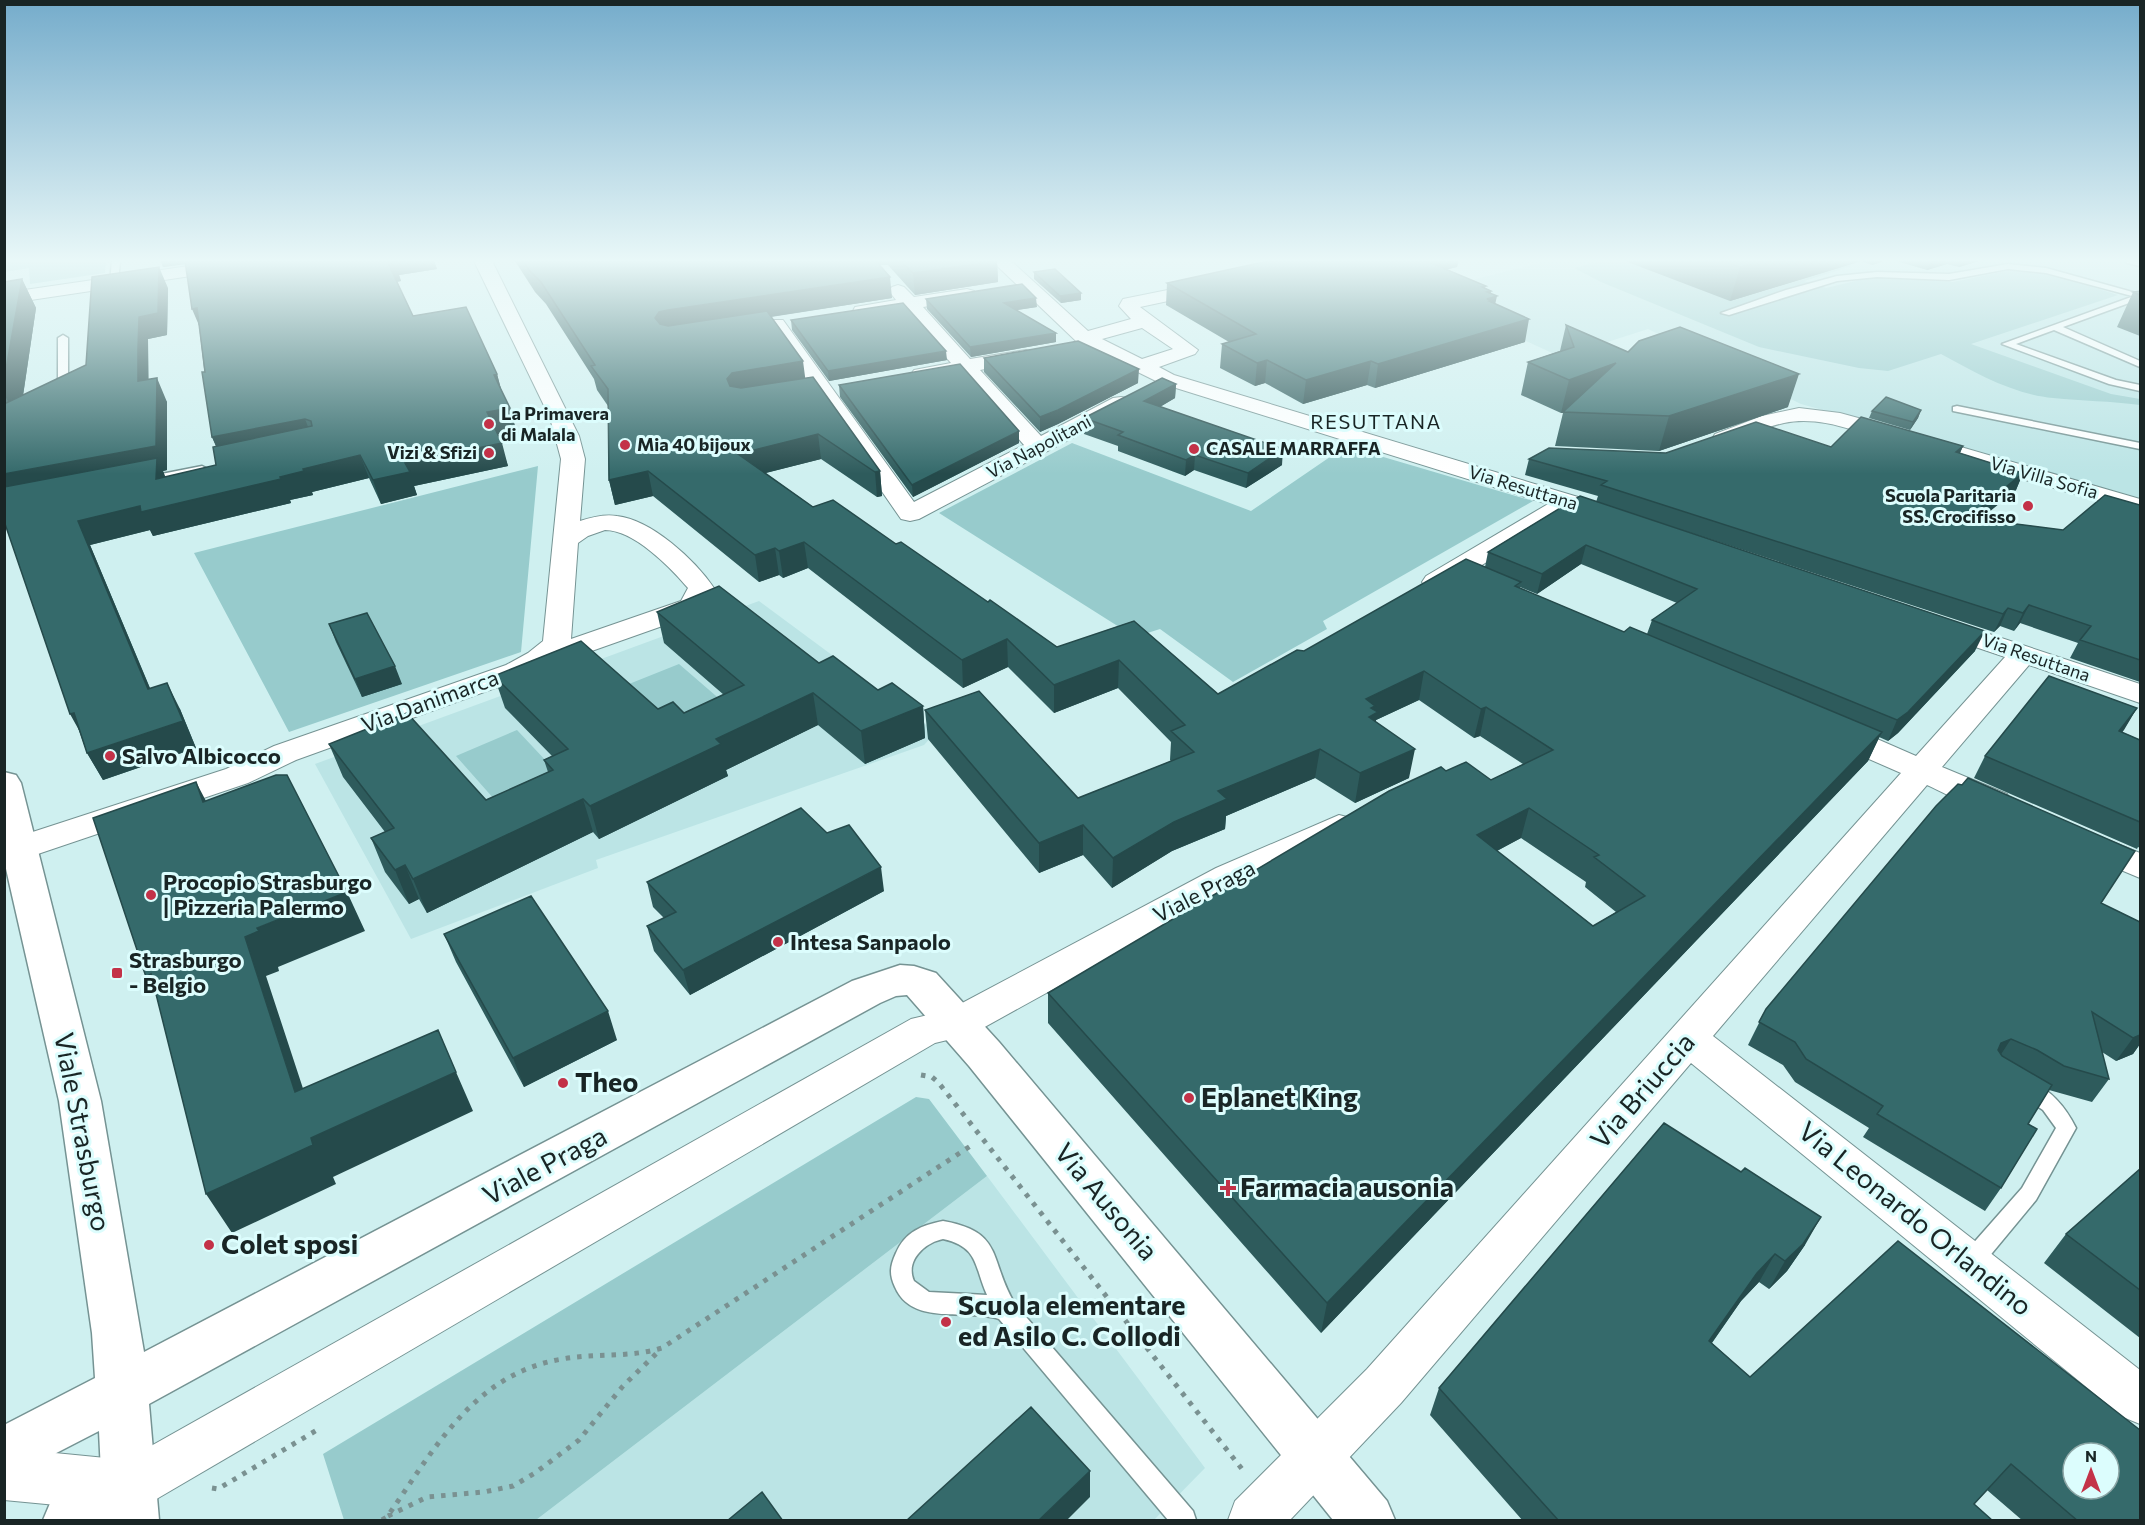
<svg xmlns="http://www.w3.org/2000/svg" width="2145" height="1525" font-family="Commissioner,sans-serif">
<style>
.built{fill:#bbe4e5}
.green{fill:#97cbcc}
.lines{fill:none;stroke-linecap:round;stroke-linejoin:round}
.service-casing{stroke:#759393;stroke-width:3}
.minor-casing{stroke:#759393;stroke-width:2}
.tertiary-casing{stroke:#759393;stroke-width:3}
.path{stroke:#7a9191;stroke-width:5;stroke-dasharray:4.5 7;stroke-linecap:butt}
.service{fill:#fff;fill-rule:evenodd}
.minor{fill:#fff;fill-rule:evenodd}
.tertiary{fill:#fff;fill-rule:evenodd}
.wall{fill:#2e5b5c;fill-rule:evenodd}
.shaded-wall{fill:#254a4b}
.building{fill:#356a6b;stroke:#254a4b;stroke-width:1.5;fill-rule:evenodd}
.poi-dot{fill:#c33248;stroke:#dcfdfd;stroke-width:2}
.labels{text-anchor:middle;stroke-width:6;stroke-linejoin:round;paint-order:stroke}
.far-poi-label{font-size:18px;font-weight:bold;fill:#192525;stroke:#dcfdfd;text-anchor:start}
.far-street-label{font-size:18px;fill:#192525;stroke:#dcfdfd}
.far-neighbourhood-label{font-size:20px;letter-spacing:1.5px;fill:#192525;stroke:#dcfdfd}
.street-label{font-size:22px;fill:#192525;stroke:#dcfdfd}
.poi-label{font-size:22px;font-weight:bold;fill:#192525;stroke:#dcfdfd;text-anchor:start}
.near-poi-label{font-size:27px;font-weight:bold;fill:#192525;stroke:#dcfdfd;text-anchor:start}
.near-street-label{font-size:27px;fill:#192525;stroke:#dcfdfd}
</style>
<rect width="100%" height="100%" fill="#cff0f0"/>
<path class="built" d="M1548 261H2140V498L1801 404 1648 329 1561 357 1526 341 1464 282Z
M759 601 936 732 924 745 596 860 598 868 411 939 315 764Z
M987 1176 1205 1468 1154 1520H536Z"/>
<path class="green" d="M4 261H106L105 273 30 284 29 268 5 272Z
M1601 261H1837L1852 266 1804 281 1826 288 1872 277 1953 282 2011 270H2030L2054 275 2118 295 1971 344 2111 394 2140 399V405C2111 401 2082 401 2053 398 2012 394 1976 373 1941 354L1888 371 1859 368 1759 347 1601 282 1574 268Z
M1072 443 1251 511 1346 446 1533 501 1323 621 1327 629 1233 682 1160 629 1135 637 939 513Z
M538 466 521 652 289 732 194 553Z
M679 664 730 708 675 733 624 686Z
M517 730 564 780 502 808 456 756Z
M916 1097 929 1099 987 1176 536 1520H344L323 1454Z"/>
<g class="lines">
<defs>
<path id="service" d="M112 261H120L118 282 114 285 110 282Z
M2126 261H2140V266L2127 263Z
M2008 264 2046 268 2136 293 2132 296 2046 273 2008 269 1949 280 1877 277 1837 281 1729 315 1721 313 1786 290 1837 276 1877 272 1949 274Z
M2134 296H2140V299L2063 327 2140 361V367L2054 330 2016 344 2116 380 2140 385V391L2109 384 2002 344Z
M63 335 68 338V388L56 394 51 391 58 386V338Z
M1957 406 2140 443V449L1953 411V407Z
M202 466 208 469 206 471 146 483 140 480 146 477Z
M2026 1080C2050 1088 2065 1106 2076 1128L2036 1200 1978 1270 1970 1273 1962 1270 1959 1263 1962 1256 2022 1188 2056 1128 2043 1110 2019 1094 2016 1088 2019 1082Z
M943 1221C1005 1232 988 1259 1015 1304L1193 1511 1196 1520H1168L999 1319C967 1308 912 1327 895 1287 889 1274 890 1266 896 1253 905 1232 922 1225 943 1221ZM943 1239C979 1247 974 1266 987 1295L929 1292 914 1281C905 1261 924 1243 943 1239Z"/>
<path id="minor" d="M223 261H266L263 265 257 266 4 304V293Z
M474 261H492L579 436 585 459 580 521C592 517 605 514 617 516 652 520 695 560 714 588L702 612 586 653 561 655 526 677 296 760 248 783 32 856 20 859 8 856 4 850 8 840 226 769 274 746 506 665 528 653 543 641 561 459 550 418ZM605 530C634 530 670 567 688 588L681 601 571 639 578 543 588 536Z
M992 261H1011L1088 331 1131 319 1119 306 1123 299 1237 276C1245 272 1251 266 1258 264 1270 259 1285 261 1298 261L1295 265 1268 272 1261 279 1248 284 1140 307 1198 350 1195 354 1159 367 1174 375 1578 497 1621 511 1624 516 1621 521 1612 523 1571 511 1444 588 1435 590 1426 588 1422 582 1426 576 1548 504 1160 383 1077 342ZM1142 328 1173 349 1142 359 1102 339Z
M898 285 904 287 914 297 967 289 974 291 976 295 974 299 923 307 970 359 1026 350 1033 352 1036 356 1033 360 980 370 1041 436 1113 398 1121 397 1129 398 1132 403 1129 408 919 519 910 521 901 519 766 324 769 320H783L914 502 1024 445 961 373 921 380 914 378 911 374 914 370 951 363 905 310 862 317 855 315 853 311 855 307 896 300 889 291 892 287Z
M1799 408 1840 413 1902 430 1905 435 1902 440 1894 442C1858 433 1822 415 1784 423 1763 427 1744 440 1723 446L1715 444 1712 439 1715 434 1762 416Z
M1954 445 2140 499V513L1946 457 1943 452 1946 447Z
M1941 618 2140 684V703L2029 665 1942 767 2007 794 2011 802 2007 810C1981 816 1950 795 1927 785L1713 1036 2140 1370V1424L2123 1417 1691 1063 1401 1403 1290 1520H1228L1235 1501 1367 1369 1901 773 1823 739 1819 732 1823 725 1834 723 1845 725 1916 756 2005 657 1931 632 1927 626 1931 620Z
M1339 815 1351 818 1356 826 1351 834 1240 886 972 1034 935 1043 148 1504 130 1512 4 1500V1448L126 1460 911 1019 949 1010 1216 868Z
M2090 833 2140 853V878L2078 852 2073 844 2078 836Z"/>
<path id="tertiary" d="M4 772 16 775 21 783 101 1101 144 1352 852 981 900 965 914 966 936 973 999 1042 1387 1501 1395 1520H1333L969 1066 907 995 896 996 880 1003 149 1404 159 1520H43L51 1501 101 1472 99 1431 4 1480V1425L95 1378 92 1333 59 1101 4 860Z"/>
</defs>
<use href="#service" class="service-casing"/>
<use href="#minor" class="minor-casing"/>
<use href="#tertiary" class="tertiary-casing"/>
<path class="path" d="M921 1075 932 1077 938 1082 1242 1469
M212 1488 218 1489 317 1430
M388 1516 427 1497 484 1492 513 1486 535 1473 579 1440 623 1386 660 1350
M382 1520 387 1517C434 1450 473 1374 562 1359 595 1353 629 1358 662 1348L972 1145"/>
<use href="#service" class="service"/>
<use href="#minor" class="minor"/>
<use href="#tertiary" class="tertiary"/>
</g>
<path class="wall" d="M161 261H434L437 269 399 275 401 281 397 282 413 316 497 374 501 390 510 408 516 430 497 434 508 466 414 486 417 495 381 504 369 478 312 492 313 495 290 500 291 503 153 536 150 530 90 545 150 688 180 709 196 748 103 780 87 753 4 521V282L22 279 36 308 23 396 86 365 168 288 167 335 148 339V380L167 402V470L163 471 165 477 216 465V446L212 437 199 326 185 264 163 267Z
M515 261H997L998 282 915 295 888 265H879L892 298 771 317 805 378 880 471 882 496 877 497 821 459 765 473 813 507 896 544 1057 647 1134 621 1218 694 1304 651 1485 567 1488 552 1580 496 1975 651 1898 733 1888 741 1879 737 1868 761 1321 1333 1048 1023V993L1446 771 1491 780 1523 764 1480 736 1474 738 1419 700 1376 720V722L1409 778 1355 803 1315 778 1226 816 1225 829 1172 851 1112 888 1083 855 1039 873 928 739 925 710 1078 798 1171 761 1170 760 1171 742 1118 688 1054 713 1008 667 963 688 808 568 783 578 779 575 759 582 653 496 615 505 609 480 608 406 597 390 594 379 546 304 535 292ZM1581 564 1677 603 1652 620 1647 634 1624 632 1520 588V587L1537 594ZM1521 838 1586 882 1585 887 1616 912 1593 926 1497 851Z
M1625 261H1884L1872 265 1861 261 1730 301Z
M1896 261H1979L1959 267 1947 264 1927 270Z
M1457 267 1447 269 1486 288 1491 293 1495 304 1525 342 1375 388 1367 385 1303 404 1265 383 1255 386 1220 368 1222 344 1229 342 1166 305 1167 283Z
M1034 272 1081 293V300L1061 303 1034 279Z
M2140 291V336L2117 327 2133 292Z
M926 299 1037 307 1016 310 1056 342 971 357 927 309Z
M791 320 947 360 829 381 792 330Z
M1566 325 1628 352 1788 407 1659 451 1555 446 1563 413H1561L1521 395 1528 362 1560 351Z
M984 358 1138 383 1058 424 1040 432 984 372Z
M1176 384 1175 398 1160 407 1282 465 1246 488 1194 470 1185 476 1118 451V446L1084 434V418Z
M839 385 1019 443 913 497 840 397Z
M1921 410 1918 418 1910 430 1869 418 1872 411Z
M1963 446 1960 453 2023 473 2016 490 1979 519 2063 530 2140 505V682L2070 658 2078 643 2020 623 2014 631 2000 626 1994 632 1596 502 1598 496 1525 475 1529 459 1831 447Z
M657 612 819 663 878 690 923 706 925 738 865 764 818 725 726 770 728 776 599 839 593 832 427 913 419 899 409 904 385 872 371 838 385 832 343 777 329 744 486 800 548 772 544 760 552 756 505 708 494 676 658 709 684 713 724 695 664 643Z
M329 624 402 684 362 697 336 642Z
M2137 708 2122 732 2140 740V848L2138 847 2137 849 1974 778 1985 756Z
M647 882 884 891 690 995 654 951 647 926 664 918 653 907Z
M2101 903 2140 922V1044L2133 1054 2116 1061 2102 1052 2109 1079 2092 1102 2049 1090 2028 1124 2001 1188 1985 1211 1863 1137 1869 1128 1795 1082 1783 1065 1748 1045 1766 1009Z
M444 934 617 1040 524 1087 456 962Z
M1664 1123 1805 1245 1787 1271 1769 1289 1759 1282 1741 1301 1712 1343 1750 1377 2140 1430V1521H2023L1987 1490 1974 1504 1993 1521H1523L1430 1415 1439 1388Z
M2140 1169V1338L2044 1263 2066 1234Z"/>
<path class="shaded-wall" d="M161 261H209L163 267Z
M394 261H434L437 269 399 275 401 281 394 282 388 263Z
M997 261 998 282 915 295 913 273Z
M1416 261H1459L1457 267 1413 278Z
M1762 261H1862L1730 301 1740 267Z
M1874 261H1884L1872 265Z
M1931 261H1948L1947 264 1927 270Z
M1962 261H1979L1959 267Z
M159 267 168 288 167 335 148 339 149 405 138 381 139 317Z
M890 277 892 298 672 332 663 335 655 318 659 312 668 310Z
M22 279 36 308 19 422 4 394V369Z
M1491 291 1490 298 1497 296 1492 318 1487 292Z
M1081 293V300L1061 303 1060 296Z
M1036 298 1037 307 1004 312V303Z
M197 308 201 330 192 309Z
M1529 319 1525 342 1375 388 1378 364Z
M1056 333V342L971 357 970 347Z
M946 351 947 360 829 381 828 371Z
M1267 360 1265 383 1255 386 1257 363Z
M803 361 806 384 736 397 727 379 732 373Z
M1371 361 1367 385 1303 404 1306 380Z
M1616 363 1607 395 1561 413 1569 380Z
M1139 369 1138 383 1058 424 1040 432V417Z
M497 374 503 396 494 375Z
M1799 374 1788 407 1659 451 1669 416Z
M157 378 167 402V470L163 471 167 481 4 502V474Z
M1176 384 1175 398 1144 416V401Z
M510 408 516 430 494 435 487 412Z
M1921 410 1918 418 1910 430 1913 422Z
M305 419 314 442 222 460 212 437Z
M1019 431V443L913 497 912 485Z
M818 434 821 459 742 479 738 454Z
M502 443 508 466 414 486 417 495 381 504 373 480 405 463Z
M1963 446 1956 462V452Z
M1283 449 1282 465 1246 488 1248 473Z
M360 455 369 478 312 492 313 495 290 500 291 503 153 536 150 530 90 545 161 715 148 689 78 521 140 506 280 477 303 469Z
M1195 455 1194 470 1185 476 1186 460Z
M648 471 653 496 615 505 609 480Z
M880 471 882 496 877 497 875 472Z
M2023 473 2016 490 1961 535 1968 518Z
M804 542 808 568 783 578 779 551Z
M1586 545 1581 564 1537 594 1542 574Z
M775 548 779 575 759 582 755 555Z
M2029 605 2020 623 2014 631 2023 613Z
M2008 608 2000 626 1994 632 2003 614Z
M1985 631 1975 651 1898 733 1888 741 1897 720Z
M1007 639 1008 667 963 688 962 660Z
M1119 660 1118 688 1054 713V685Z
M395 666 402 684 362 697 355 679Z
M1424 671 1419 700 1376 720 1373 741 1366 699Z
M167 683 180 709 196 748 103 780 87 753Z
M813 693 818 725 726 770 728 776 599 839 590 806 716 739Z
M923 706 925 738 865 764 861 731Z
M1486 707 1480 736 1474 738 1481 709Z
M2137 708 2124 730 2106 753 2119 731Z
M74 713 85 741 70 714Z
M1882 732 1868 761 1321 1333 1327 1303Z
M1320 749 1315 778 1226 816 1225 829 1172 851 1112 888 1113 858 1218 791Z
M1415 749 1409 778 1355 803 1360 773Z
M196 782 216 820 203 802Z
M583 799 593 832 427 913 413 879Z
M1529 808 1521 838 1470 865 1477 835Z
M1083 825V855L1039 873V843Z
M405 865 419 899 409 904 395 870Z
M881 867 884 891 690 995 683 970Z
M347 892 365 931 278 967 279 971 266 976 317 1131 295 1092 245 937 257 928Z
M151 974 170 1016 146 977Z
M608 1011 617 1040 524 1087 513 1058Z
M2140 1035V1044L2133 1054 2116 1061 2133 1038Z
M2011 1039 1996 1062 1986 1066 2001 1043Z
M456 1072 473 1111 333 1177 336 1184 232 1233 206 1194 311 1138Z
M1821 1217 1805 1245 1787 1271 1769 1289 1785 1261Z
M1775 1254 1759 1282 1741 1301 1694 1368 1709 1341 1757 1273Z
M1090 1471V1497L1066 1521H1038Z"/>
<path class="building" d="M185 261H395V262L388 263 413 316 466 307 497 374 494 375 510 408 487 412 502 443 405 463 410 472 373 480 360 455 303 469 304 471 280 477 281 479 141 512 140 506 78 521 148 689 167 683 183 721 87 753 74 713 70 714 4 521V487L157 458 156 479 216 465 213 447 312 426 311 421 305 419 212 437 202 372H205L197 308 192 309Z
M523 261H876L890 277 668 310 659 312 655 318 660 324 668 326 767 311 803 361 732 373 727 379 730 386 741 388 813 377 880 471 875 472 818 434 738 454 813 507 833 500 896 544 901 542 988 602 990 600 1057 647 1134 621 1218 694 1297 650 1304 651 1466 559 1521 582 1515 586 1624 632 1630 627 1882 732 1327 1303 1048 993 1389 791 1441 767 1446 771 1466 762 1491 780 1553 750 1486 707 1481 709 1424 671 1366 699 1375 706 1371 708 1378 712 1369 717 1415 749 1360 773 1320 749 1218 791 1227 799 1174 822 1113 858 1083 825 1039 843 925 710 979 691 1078 798 1194 752 1171 731 1185 725 1119 660 1054 685 1007 639 962 660 804 542 779 551 775 548 755 555 648 471 609 480 608 389 591 366 595 365 541 282 530 271ZM1529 808 1599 855 1594 857 1645 896 1593 926 1477 835Z
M901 261H997L913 273Z
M1268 261H1426L1486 286 1482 287 1491 291 1487 292 1497 296 1487 299 1492 300 1489 301 1529 319 1378 364 1371 361 1306 380 1267 360 1257 363 1222 344 1256 334 1167 283Z
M1723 261H1762L1740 267Z
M159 267 158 313 139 317 138 349V381L157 378 156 446 4 474V404L86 365 92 277Z
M1055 269 1081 293 1060 296 1034 272Z
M22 279 6 369H4V282Z
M1022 284 1036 298 1004 303 1056 333 970 347 926 299Z
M2140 291V295L2133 292Z
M903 303 946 351 828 371 791 320Z
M1566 325 1628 352 1639 341 1680 327 1799 374 1669 416 1563 412 1616 363 1569 380 1528 362 1574 347Z
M1078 341 1139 369 1058 410 1040 417 984 358Z
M960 364 1019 431 912 485 839 385Z
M1162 378 1176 384 1144 401 1283 449 1248 473 1195 455 1186 460 1118 435 1123 432 1084 418Z
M1886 397 1921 410 1913 422 1872 411Z
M1861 417 1963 446 1956 452 2023 473 1968 518 2063 530 2105 495 2140 505V660L2080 640 2091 626 2029 605 2023 613 2008 608 2003 614 1601 485 1607 481 1529 459 1549 448 1666 453 1756 422 1831 447Z
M1580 496 1985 631 1908 712 1897 720 1652 620 1697 589 1586 545 1542 574 1488 552Z
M719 586 819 663 833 656 878 690 892 683 923 706 861 731 813 693 716 739 721 744 590 806 583 799 413 879 405 865 395 870 371 838 394 828 329 744 407 713 486 800 553 770 544 760 568 749 494 676 581 641 658 709 673 702 684 713 744 685 657 612Z
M367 613 395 666 355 679 329 624Z
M2049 676 2137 708 2119 731 2140 740V822L1985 756Z
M276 775H287L347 892 257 928 259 931 245 937 295 1092 438 1030 456 1072 311 1138 313 1145 206 1194 151 974 146 977 93 818 196 782 203 802Z
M1968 778 2135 851 2101 903 2140 922V1035L2133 1038 2092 1012 2109 1079 2064 1066 2037 1050 2011 1039 2001 1043 1998 1050 2002 1056 2052 1085 2028 1124 2037 1129 2001 1188 1877 1114 1883 1106 1806 1059 1795 1042 1759 1022 1766 1009 1936 806 1958 784 1962 785Z
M801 808 827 833 849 825 881 867 683 970 647 926 676 912 647 882Z
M531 896 608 1011 513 1058 444 934Z
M1664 1123 1741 1172 1745 1168 1821 1217 1803 1244 1785 1261 1775 1254 1757 1273 1709 1341 1750 1377 1898 1241 2140 1430V1521H2078L2011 1464 1974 1504 1993 1521H1559L1439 1388ZM2073 1453H2109V1489H2073Z
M2140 1169V1290L2066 1234Z
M1031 1407 1090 1471 1038 1521H906Z
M762 1492 783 1521H727Z"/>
<linearGradient id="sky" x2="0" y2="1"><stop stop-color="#75accb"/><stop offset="0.55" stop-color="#e9f8f8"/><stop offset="1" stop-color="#e9f8f8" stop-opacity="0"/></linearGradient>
<rect width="2145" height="474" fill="url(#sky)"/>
<g class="poi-dot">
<circle cx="489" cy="424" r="6"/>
<circle cx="625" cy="445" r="6"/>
<circle cx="1194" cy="449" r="6"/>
<circle cx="489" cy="453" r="6"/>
<circle cx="2028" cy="506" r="6"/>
<circle cx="110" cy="756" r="6"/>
<circle cx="151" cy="895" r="6"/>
<circle cx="778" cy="942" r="6"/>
<rect x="111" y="967" width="12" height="12" rx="3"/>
<circle cx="563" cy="1083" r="6"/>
<circle cx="1189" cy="1098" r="6"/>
<path d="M1225 1179h6v6h6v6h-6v6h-6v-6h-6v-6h6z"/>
<circle cx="209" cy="1245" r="6"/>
<circle cx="946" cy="1322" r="6"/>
</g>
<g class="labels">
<g class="far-poi-label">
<text x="501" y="420">La Primavera<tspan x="501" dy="21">di Malala</tspan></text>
<text x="637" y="451">Mia 40 bijoux</text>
<text x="1206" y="455">CASALE MARRAFFA</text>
<text x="477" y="459" text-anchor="end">Vizi &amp; Sfizi</text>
<text x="2016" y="502" text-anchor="end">Scuola Paritaria<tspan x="2016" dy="21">SS. Crocifisso</tspan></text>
</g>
<g class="far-street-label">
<text transform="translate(1039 447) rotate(-28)" y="6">Via Napolitani</text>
<text transform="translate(2044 478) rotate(16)" y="6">Via Villa Sofia</text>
<text transform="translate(1523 488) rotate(17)" y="6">Via Resuttana</text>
<text transform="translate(2036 658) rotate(19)" y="6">Via Resuttana</text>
</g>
<g class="far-neighbourhood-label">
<text x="1376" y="429">RESUTTANA</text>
</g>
<g class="street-label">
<text transform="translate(430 701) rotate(-20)" y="8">Via Danimarca</text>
<text transform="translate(1204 891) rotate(-27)" y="8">Viale Praga</text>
</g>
<g class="poi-label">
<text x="122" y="764">Salvo Albicocco</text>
<text x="163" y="890">Procopio Strasburgo<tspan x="163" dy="25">| Pizzeria Palermo</tspan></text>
<text x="790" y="950">Intesa Sanpaolo</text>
<text x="129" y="968">Strasburgo<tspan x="129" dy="25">- Belgio</tspan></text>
</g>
<g class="near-poi-label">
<text x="575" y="1092">Theo</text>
<text x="1201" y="1107">Eplanet King</text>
<text x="1240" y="1197">Farmacia ausonia</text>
<text x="221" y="1254">Colet sposi</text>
<text x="958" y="1315">Scuola elementare<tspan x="958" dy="31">ed Asilo C. Collodi</tspan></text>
</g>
<g class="near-street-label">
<text transform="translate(1643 1091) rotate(-49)" y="9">Via Briuccia</text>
<text transform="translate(82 1132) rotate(79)" y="9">Viale Strasburgo</text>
<text transform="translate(545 1166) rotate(-28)" y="9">Viale Praga</text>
<text transform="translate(1106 1202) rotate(50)" y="9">Via Ausonia</text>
<text transform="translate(1915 1219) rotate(39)" y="9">Via Leonardo Orlandino</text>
</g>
</g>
<rect width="2145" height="1525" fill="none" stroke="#192525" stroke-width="12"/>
<g transform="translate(2091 1471)"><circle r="28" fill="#dcfdfd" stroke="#8ea7a7" stroke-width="1.5"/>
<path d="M0-4.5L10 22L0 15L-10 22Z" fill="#c33248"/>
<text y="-9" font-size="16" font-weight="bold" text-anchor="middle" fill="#192525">N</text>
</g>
</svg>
